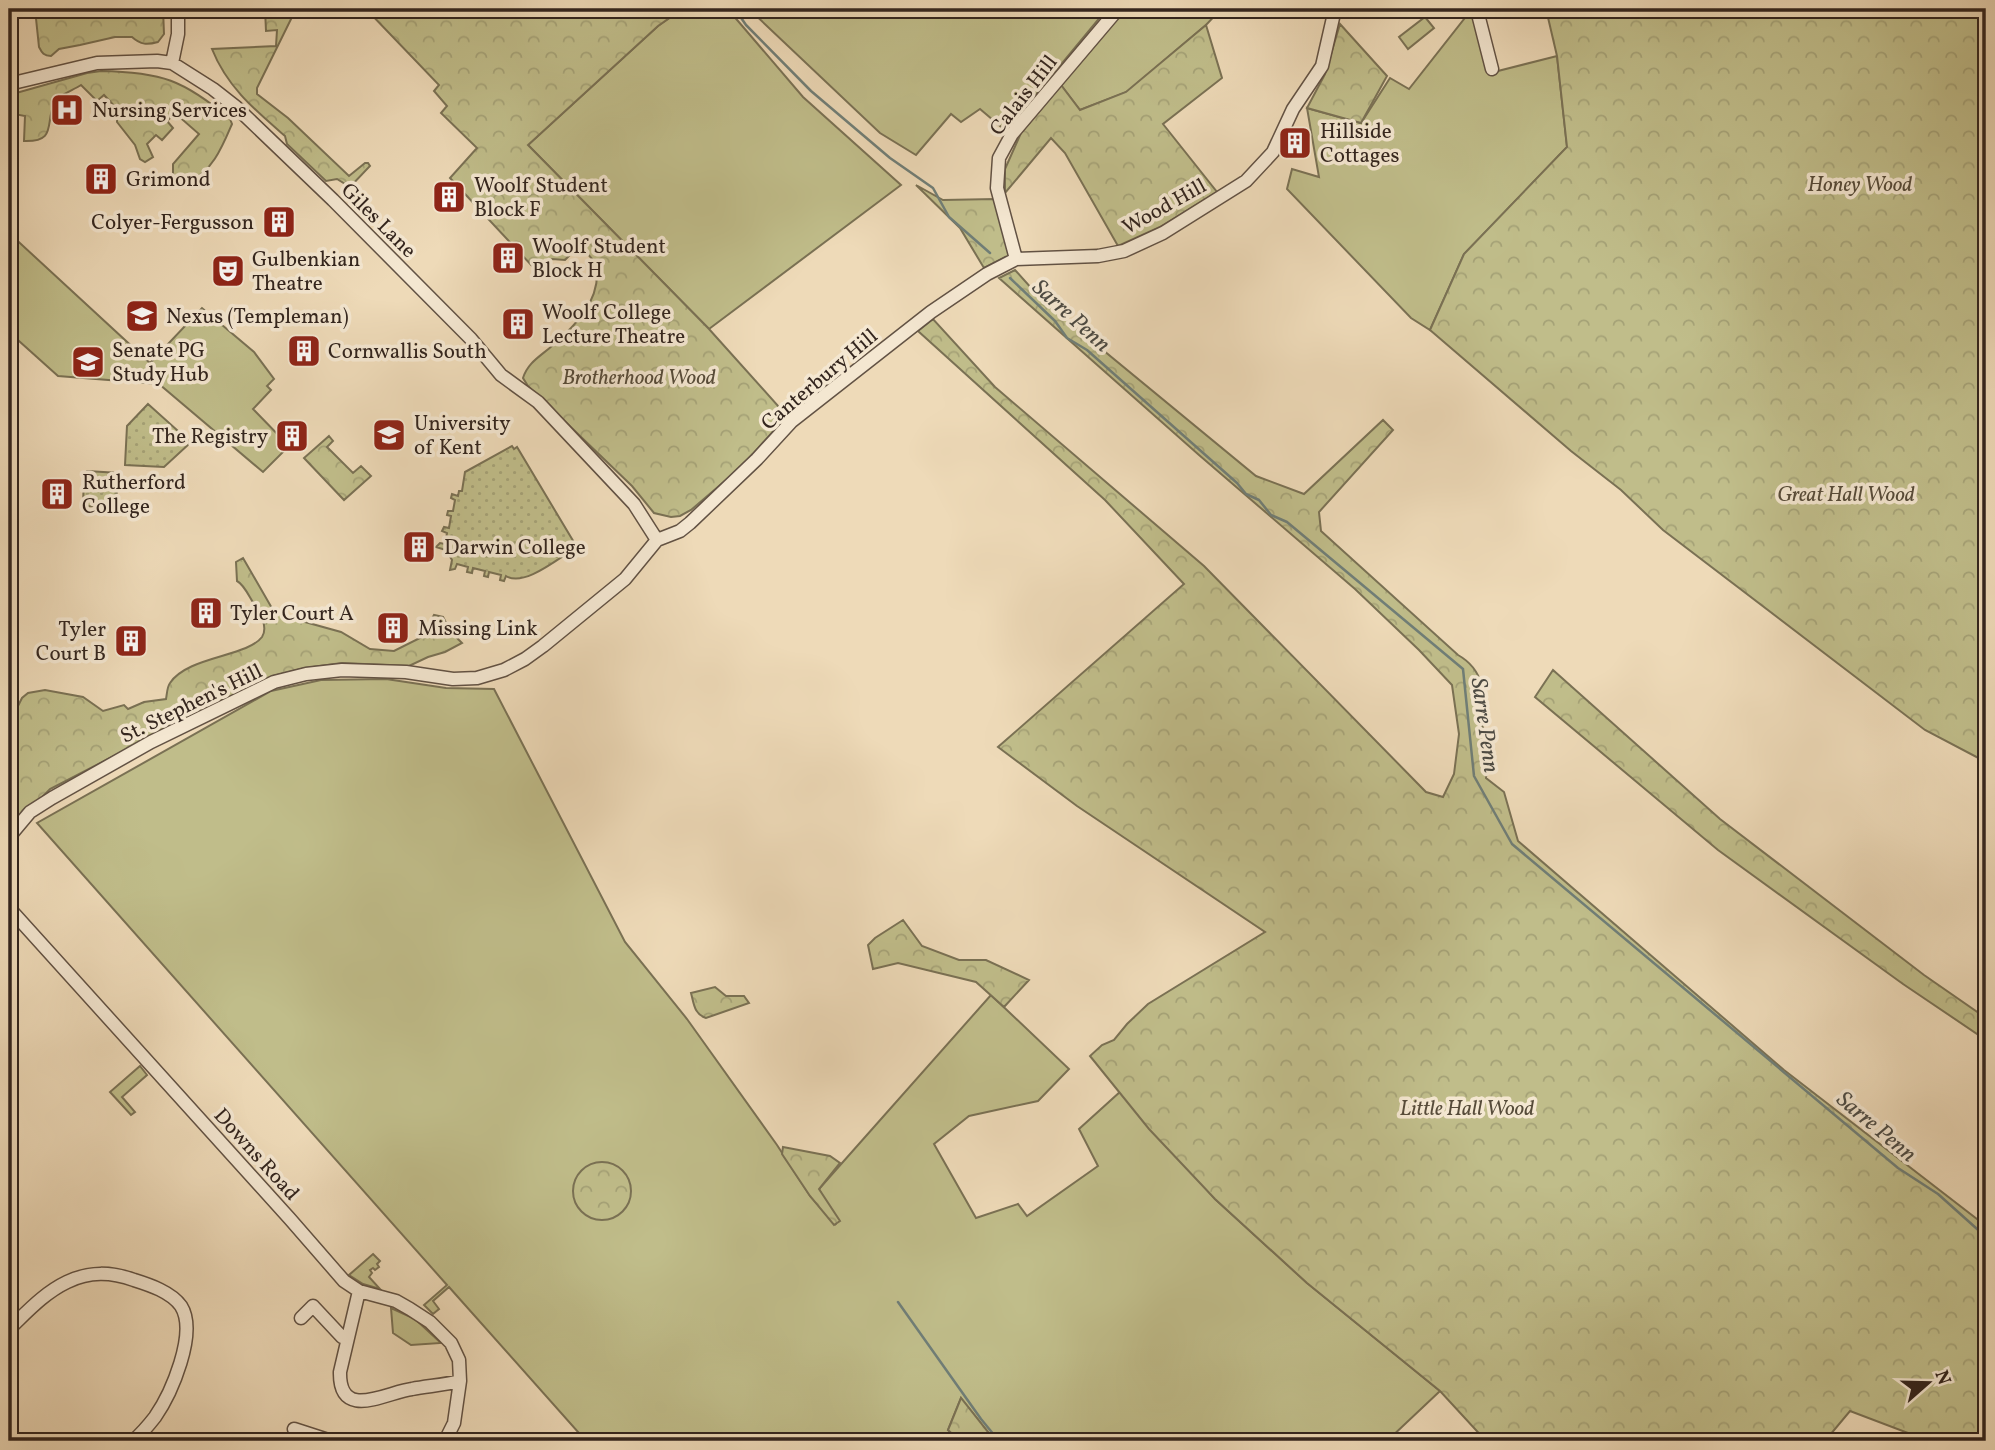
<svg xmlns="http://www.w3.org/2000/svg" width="1995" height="1450" font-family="Vollkorn,serif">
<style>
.grass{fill:#c0bd8a;stroke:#7a7154;stroke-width:2}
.forest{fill:url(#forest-crowns);stroke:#7a7154;stroke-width:2}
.garden{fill:url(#garden-dots);stroke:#7a7154;stroke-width:2}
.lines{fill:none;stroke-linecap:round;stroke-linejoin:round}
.stream{stroke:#707e77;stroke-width:2.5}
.minor-casing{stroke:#625244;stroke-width:15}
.minor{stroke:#f4e7d1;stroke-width:12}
.labels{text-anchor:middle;stroke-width:7;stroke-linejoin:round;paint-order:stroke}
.street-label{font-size:21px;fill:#33251e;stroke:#f4e7d1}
.poi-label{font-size:21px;fill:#33251e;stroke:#f4e7d1;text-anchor:start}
.park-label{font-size:21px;font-style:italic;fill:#564b39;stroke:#f4e7d1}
.water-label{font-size:23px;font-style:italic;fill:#4c4a43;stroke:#f4e7d1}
</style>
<defs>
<pattern id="forest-crowns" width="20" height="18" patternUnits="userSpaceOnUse" patternTransform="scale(1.75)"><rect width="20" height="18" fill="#c0bd8a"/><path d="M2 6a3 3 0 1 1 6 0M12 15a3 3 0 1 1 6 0" fill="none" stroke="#a5a277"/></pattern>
<pattern id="garden-dots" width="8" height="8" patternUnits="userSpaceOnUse" patternTransform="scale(1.75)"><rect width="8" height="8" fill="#c0bd8a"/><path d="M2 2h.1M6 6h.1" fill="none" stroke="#a5a277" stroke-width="1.8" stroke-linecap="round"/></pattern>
</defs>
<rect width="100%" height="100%" fill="#eedab8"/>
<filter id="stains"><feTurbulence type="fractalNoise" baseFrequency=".00286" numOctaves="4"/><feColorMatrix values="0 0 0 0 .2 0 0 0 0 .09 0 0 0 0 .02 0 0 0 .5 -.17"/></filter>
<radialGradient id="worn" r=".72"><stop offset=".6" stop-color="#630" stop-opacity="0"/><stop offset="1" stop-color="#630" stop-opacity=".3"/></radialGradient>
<path class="grass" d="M695 9 732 14 803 97 901 185 709 329 528 145 658 26 678 12Z
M749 9H1107L1006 131 980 109 961 122 951 114 916 155 880 133Z
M1123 9H1221L1206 25 1127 92 1080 110 1061 85Z
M1472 9 1490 73 1557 56 1567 147 1464 254 1430 330 1411 318 1287 189 1292 169 1319 177 1307 108 1361 123 1390 78 1409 89Z
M1425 17 1434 28 1408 49 1399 37Z
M9 233 150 363 202 308 254 352 274 379 267 386 271 390 253 409 289 446 263 472 159 384 58 376 9 332Z
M386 679 446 688 494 689 625 942 687 1019 777 1145 810 1196 836 1225 819 1189 991 995 1069 1069 1038 1101 969 1116 934 1144 976 1218 1018 1204 1027 1216 1098 1166 1079 1129 1121 1091 1215 1199 1307 1283 1440 1391 1387 1441H995L961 1398 948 1430 960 1441H586L449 1287 433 1301 439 1309 433 1314 424 1305 447 1285 37 823 271 691 321 680Z
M140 1066 147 1075 122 1097 135 1112 131 1115 110 1092Z
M373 1254 380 1261 377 1264 379 1267 375 1270 373 1268 370 1270 372 1273 369 1277 380 1289 363 1284 349 1275Z
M391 1308 415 1319 441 1343 411 1345 393 1333Z"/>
<path class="forest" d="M35 9H163L164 34 158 42C147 45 141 45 132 37H115L80 45 59 49 51 56C44 56 42 53 39 47Z
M265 9H296L257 88V94L288 118 349 176 365 163H368L370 166 350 187 337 179 326 181 287 144 285 136C255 110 227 87 212 49L276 46 277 30 266 31Z
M366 9H695L678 12 658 26 528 145 709 329 787 416 740 468 691 510 680 516 671 517 654 513 632 486 528 386 523 378C528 362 541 356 553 345 575 326 599 302 597 270L590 263 593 260 580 245 565 260 552 259 534 268 450 178 477 148 441 113 447 106 434 91 439 85Z
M1546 9H1986V762L1925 730 1663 530 1621 490 1571 451 1430 330 1464 254 1567 147 1557 56Z
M1340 24 1387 76 1361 123 1307 108 1325 74Z
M1206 25 1222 78 1163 124 1217 192 1160 227 1118 246 1065 153 1051 138 1005 193V169L1021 133 1061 85 1080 110 1126 92Z
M101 71C161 72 184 80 230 119L232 124C223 145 212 173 189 181L173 175V164L199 134 175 113 167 121 173 128 162 140 156 135 147 144 153 157 145 162 140 159 135 145 117 122V109L104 95 97 101 81 85C72 91 59 94 54 104 45 124 57 142 24 141L25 116 9 113V95L87 73Z
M916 185 943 200 995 199 1011 254 984 268 960 228Z
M1015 270 1041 299 1256 476 1304 494 1383 420 1393 430 1319 512 1321 531 1458 655C1483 669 1488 696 1480 722L1490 741 1486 778 1504 792 1518 841 1784 1070 1986 1226V1441H1929L1850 1411 1825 1441H1486L1440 1391 1307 1283 1215 1199 1149 1129 1090 1056 1102 1045 1114 1040 1127 1024 1148 1004 1265 932 1077 806 998 747 1184 584 1105 500 918 331 933 319 995 387 1204 566 1426 792 1443 797 1454 774 1459 734 1452 685 1419 650 1355 589 1199 455 999 278Z
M329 436 333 441 327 447 353 473 361 466 371 476 344 500 304 458Z
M243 558 273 610 287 617 341 632 370 649 394 651 422 637 434 615 443 617 451 632 462 643 445 652 428 657 409 666 342 663 305 668 273 676 201 711 50 789 9 831 10 709 17 708 22 698 28 693 45 690 83 697 103 711 124 705 128 709 144 702 166 699C167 694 167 687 170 683 188 656 247 657 262 637 268 628 261 614 256 607 250 599 245 585 237 581L236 562Z
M1553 670 1720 819 1924 975 1986 1018V1040L1903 984 1718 850 1535 697Z
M903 920 922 946 959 960H986L1029 980 1004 1007 976 982 898 963 873 969 868 945 875 938Z
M715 987 726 996H744L749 1003 706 1018C694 1014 694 1004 691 993Z
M783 1147 830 1156 840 1163 819 1189 840 1221 834 1225 810 1196 782 1154Z
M573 1191a29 29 0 1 1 58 0a29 29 0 1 1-58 0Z
M961 1398 995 1441H960L948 1430Z"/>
<path class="garden" d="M148 404 187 439 189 444 164 467 125 465 127 426Z
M512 446 514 449 517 447 575 544 572 546 574 549C556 560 524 587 506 576L504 581 500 580 501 575 489 572 488 577 484 576 485 571 473 568 472 573 467 572 468 567 457 564 455 569 450 570 452 560 446 550 436 547 440 543 445 544 447 533 442 531 444 527 449 528 451 516 447 515 448 511H453L455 500 451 498 452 494 458 496 459 491H462L465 472Z
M87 471 119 473 115 507 83 506 84 474Z"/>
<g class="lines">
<path class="stream" d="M735 9 746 25 811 91 890 158 933 188 949 217 990 253
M1010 278 1055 321 1067 338 1087 350 1237 483 1246 494 1259 500 1271 515 1287 522 1463 669 1474 776 1512 844 1898 1168 1938 1194 1986 1237
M898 1302 981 1419 999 1441"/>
<defs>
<path id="minor" d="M1481 9 1479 18 1492 69
M172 63 178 34V9
M9 84 97 63 157 61 172 63 213 89 236 107 333 200 471 339 501 375 538 402 634 504 657 540
M1016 259 997 188 999 158 1012 134 1118 9
M657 540 680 531 690 523 757 459 792 421 931 312 987 274 1016 259 1098 256 1124 251 1163 233 1246 181 1273 152 1293 109 1322 66 1335 9
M9 837 30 812 52 798 151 742 274 682 306 674 342 670 406 672 453 679 477 678 504 670 525 659 543 646 625 579 657 540
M9 908 290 1219 344 1281 359 1291 396 1301 410 1309 430 1322 451 1343 459 1360 460 1381 454 1423 445 1441
M359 1291 340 1372C339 1422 387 1392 412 1389 428 1386 444 1385 460 1381
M301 1318 313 1306 342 1337 348 1338
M9 1329C27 1312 44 1293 67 1282 90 1271 111 1272 134 1280 150 1285 171 1292 181 1306 198 1333 171 1394 155 1417 148 1426 141 1434 133 1441
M294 1429 331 1441"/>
</defs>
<use href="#minor" class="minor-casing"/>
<use href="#minor" class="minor"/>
</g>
<defs>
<symbol id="hospital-square" viewBox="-11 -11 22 22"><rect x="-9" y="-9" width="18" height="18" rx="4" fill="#8f2418" stroke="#f4e7d1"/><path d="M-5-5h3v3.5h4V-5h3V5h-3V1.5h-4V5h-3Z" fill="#fff"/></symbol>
<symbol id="building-square" viewBox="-11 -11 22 22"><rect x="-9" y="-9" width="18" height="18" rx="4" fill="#8f2418" stroke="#f4e7d1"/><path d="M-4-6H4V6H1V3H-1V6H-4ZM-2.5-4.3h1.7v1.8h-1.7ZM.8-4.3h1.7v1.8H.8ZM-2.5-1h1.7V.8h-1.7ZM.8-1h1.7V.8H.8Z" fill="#fff"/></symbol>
<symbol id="theatre-square" viewBox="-11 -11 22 22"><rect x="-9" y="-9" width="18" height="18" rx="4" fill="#8f2418" stroke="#f4e7d1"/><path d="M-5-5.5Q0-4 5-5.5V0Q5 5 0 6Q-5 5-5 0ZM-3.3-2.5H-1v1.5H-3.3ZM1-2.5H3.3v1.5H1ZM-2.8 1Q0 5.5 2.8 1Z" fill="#fff"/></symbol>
<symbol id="university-square" viewBox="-11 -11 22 22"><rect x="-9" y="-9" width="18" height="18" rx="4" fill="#8f2418" stroke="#f4e7d1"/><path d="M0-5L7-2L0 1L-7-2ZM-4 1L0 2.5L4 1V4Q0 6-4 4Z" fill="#fff"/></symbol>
</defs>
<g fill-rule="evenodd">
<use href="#hospital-square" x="48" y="91" width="38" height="38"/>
<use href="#building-square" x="1276" y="124" width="38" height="38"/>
<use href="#building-square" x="82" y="160" width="38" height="38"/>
<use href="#building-square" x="430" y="178" width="38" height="38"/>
<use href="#building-square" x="260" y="203" width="38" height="38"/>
<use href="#building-square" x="489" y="239" width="38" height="38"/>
<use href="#theatre-square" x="209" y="252" width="38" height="38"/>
<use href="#university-square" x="123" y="297" width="38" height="38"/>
<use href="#building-square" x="499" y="305" width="38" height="38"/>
<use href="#building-square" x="285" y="332" width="38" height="38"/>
<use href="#university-square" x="69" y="343" width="38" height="38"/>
<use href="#university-square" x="370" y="416" width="38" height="38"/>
<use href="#building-square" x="273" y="417" width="38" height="38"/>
<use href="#building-square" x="38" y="475" width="38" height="38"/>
<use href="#building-square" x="400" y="528" width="38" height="38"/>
<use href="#building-square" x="187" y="594" width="38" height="38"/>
<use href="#building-square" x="374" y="609" width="38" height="38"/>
<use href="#building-square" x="112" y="622" width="38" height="38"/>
</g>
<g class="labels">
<g class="street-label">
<text transform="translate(1023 95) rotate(-52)" y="7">Calais Hill</text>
<text transform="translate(1164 206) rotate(-29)" y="7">Wood Hill</text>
<text transform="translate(379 220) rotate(45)" y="7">Giles Lane</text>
<text transform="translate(819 379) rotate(-40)" y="7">Canterbury Hill</text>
<text transform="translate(191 703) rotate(-26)" y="7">St. Stephen's Hill</text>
<text transform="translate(257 1154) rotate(48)" y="7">Downs Road</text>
</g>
<g class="poi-label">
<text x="92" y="117">Nursing Services</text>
<text x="1320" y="138">Hillside<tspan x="1320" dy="24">Cottages</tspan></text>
<text x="126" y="186">Grimond</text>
<text x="474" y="192">Woolf Student<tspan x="474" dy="24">Block F</tspan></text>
<text x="254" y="229" text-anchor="end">Colyer-Fergusson</text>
<text x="532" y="253">Woolf Student<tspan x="532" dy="24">Block H</tspan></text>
<text x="252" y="266">Gulbenkian<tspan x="252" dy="24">Theatre</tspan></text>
<text x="542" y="319">Woolf College<tspan x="542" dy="24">Lecture Theatre</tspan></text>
<text x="166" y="323">Nexus (Templeman)</text>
<text x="112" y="357">Senate PG<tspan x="112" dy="24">Study Hub</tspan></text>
<text x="328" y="358">Cornwallis South</text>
<text x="414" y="430">University<tspan x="414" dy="24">of Kent</tspan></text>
<text x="268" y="443" text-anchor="end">The Registry</text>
<text x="82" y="489">Rutherford<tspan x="82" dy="24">College</tspan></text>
<text x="444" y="554">Darwin College</text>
<text x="230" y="620">Tyler Court A</text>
<text x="418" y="635">Missing Link</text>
<text x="106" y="636" text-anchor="end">Tyler<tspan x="106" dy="24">Court B</tspan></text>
</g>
<g class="park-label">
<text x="1860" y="191">Honey Wood</text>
<text x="639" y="384">Brotherhood Wood</text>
<text x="1846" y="501">Great Hall Wood</text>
<text x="1467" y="1115">Little Hall Wood</text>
</g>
<g class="water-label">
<text transform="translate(1072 315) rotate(42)" y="8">Sarre Penn</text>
<text transform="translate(1486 725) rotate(82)" y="8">Sarre Penn</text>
<text transform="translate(1877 1126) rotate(40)" y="8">Sarre Penn</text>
</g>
</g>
<rect width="1995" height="1450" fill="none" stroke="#eedab8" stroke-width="35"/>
<rect x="10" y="10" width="1974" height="1429" fill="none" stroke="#33251e" stroke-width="3.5"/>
<rect x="18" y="18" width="1960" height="1415" fill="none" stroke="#33251e" stroke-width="2"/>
<g transform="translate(1928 1383) rotate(70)" stroke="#f4e7d1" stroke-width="5" paint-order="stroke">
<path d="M0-5L12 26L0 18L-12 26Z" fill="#33251e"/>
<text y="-10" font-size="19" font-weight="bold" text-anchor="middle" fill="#33251e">N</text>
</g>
<rect width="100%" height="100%" filter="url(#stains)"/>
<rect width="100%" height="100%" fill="url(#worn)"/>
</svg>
